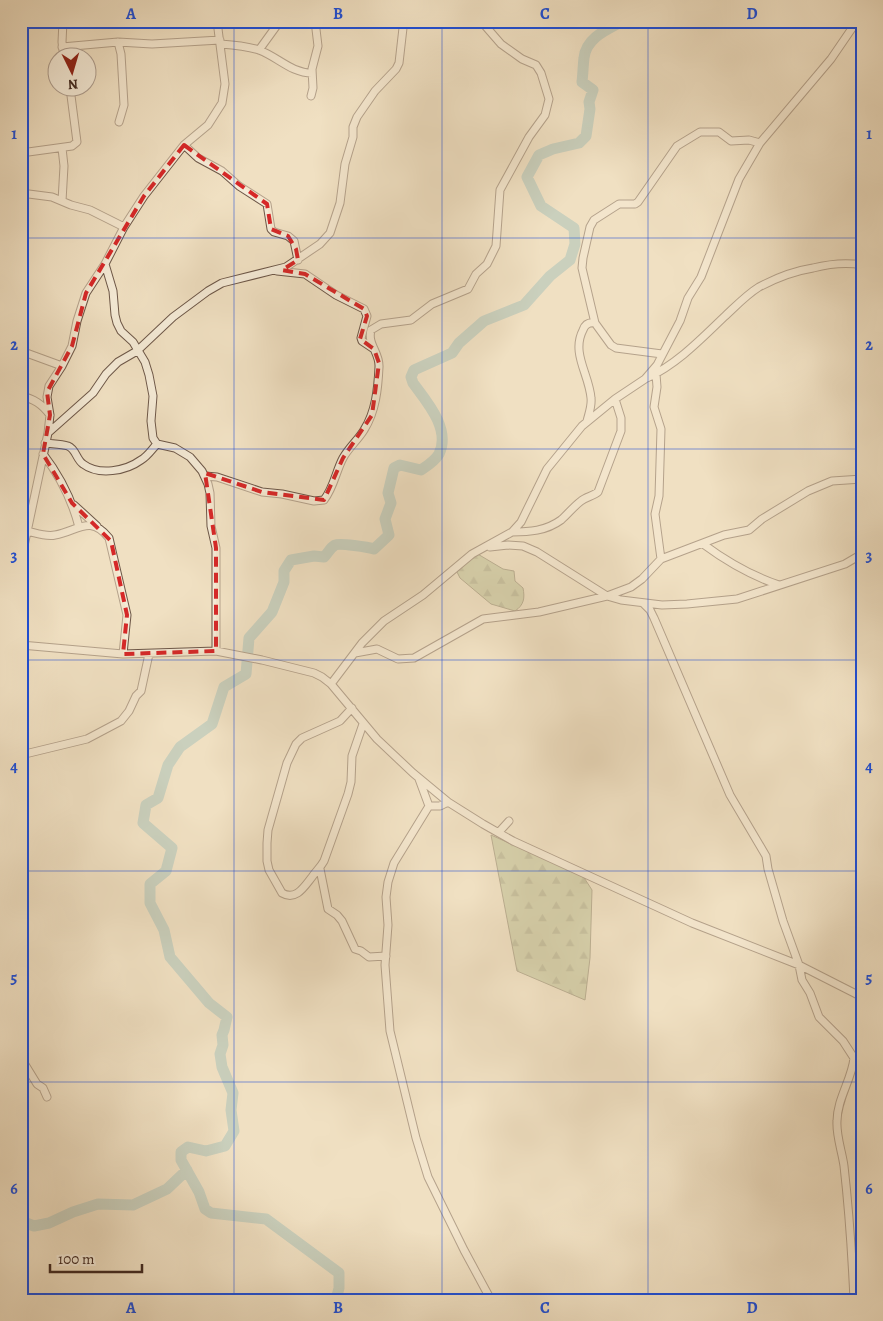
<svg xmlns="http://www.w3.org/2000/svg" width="883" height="1321" font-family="Alegreya,serif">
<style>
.forest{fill:url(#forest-firs);stroke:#7e7659}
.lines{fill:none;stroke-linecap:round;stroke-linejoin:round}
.river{stroke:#9bbcb7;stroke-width:11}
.minor-casing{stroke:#6d5748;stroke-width:9}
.minor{stroke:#f5ebd7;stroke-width:7}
.marked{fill:none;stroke:#d62828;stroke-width:4;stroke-dasharray:10 6;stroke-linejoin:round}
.grid{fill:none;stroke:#1d4ed8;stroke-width:1;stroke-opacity:0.55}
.neatline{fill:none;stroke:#1d4ed8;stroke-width:2}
.grid-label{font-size:16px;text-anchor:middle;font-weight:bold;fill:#1d4ed8}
</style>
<defs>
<pattern id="forest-firs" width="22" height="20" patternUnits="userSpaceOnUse" patternTransform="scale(1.25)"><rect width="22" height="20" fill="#bbc292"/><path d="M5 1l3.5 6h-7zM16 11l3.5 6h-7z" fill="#9a9e77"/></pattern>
</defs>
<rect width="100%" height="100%" fill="#f0e0c2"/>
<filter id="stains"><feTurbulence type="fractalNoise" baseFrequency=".004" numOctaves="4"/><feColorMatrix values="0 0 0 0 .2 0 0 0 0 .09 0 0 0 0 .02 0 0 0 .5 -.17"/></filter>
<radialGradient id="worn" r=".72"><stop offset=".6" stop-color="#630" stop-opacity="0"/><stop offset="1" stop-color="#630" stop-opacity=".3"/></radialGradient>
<path class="forest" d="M476 553 503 569 514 571 515 581 523 588C525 598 524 605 515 611L491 604 460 578 457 572Z
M491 835 583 876 592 890 590 958 585 1000 517 971Z"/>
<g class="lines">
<path class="river" d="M21 1221 34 1226 49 1223 73 1212 98 1204 133 1205 167 1189 187 1170
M336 1300 339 1288V1273L266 1219 211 1213 205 1209 199 1192 181 1160V1152L188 1147 206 1151 225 1146 234 1131 231 1110 233 1093 222 1067 220 1054 223 1045 222 1035 224 1030 227 1017 209 1003 170 957 164 930 150 903V884L166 871 172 848 143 823 146 805 158 798 168 765 180 747 212 724 224 687 246 674 249 638 272 612 284 582V571L291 560 314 556 324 557C328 553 330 548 335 545 340 543 368 547 374 549L389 535 385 519 391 503 388 493 394 468 400 465 421 470C427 466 435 461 439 454 451 429 427 402 413 383L411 377 414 370 452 353 459 343 484 321 524 305 550 276 570 260 575 244 574 228 541 206 527 177 539 155 553 149 579 143 586 136 590 109 589 102 593 90 582 82C583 74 583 66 584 58 586 38 606 30 623 21"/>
<defs>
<path id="minor" d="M63 21 62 42 64 58
M118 42 121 54 124 105 119 122
M221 44C234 45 247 46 259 50 278 57 291 73 312 73
M62 47 118 42 152 44 220 40
M259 50 280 21
M311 96 313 88 312 69 318 46 315 21
M184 145 198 158 222 171 239 186 267 204 271 229 274 232 288 236 294 241 298 260
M21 153 72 146 77 142 70 88
M21 193 52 197 71 205 90 210 124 227
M62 201 64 166 62 148
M105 264 113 291 115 315 117 323 121 331 133 342 145 362 149 375 153 396 151 421 153 438 157 444 175 448 190 457 202 471 208 484 210 493 211 526 216 548V651
M277 271 305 274 336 295 364 309 367 316 361 338 362 341 374 349
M595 323 582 268 583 258 590 227 594 220 619 204H635L638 202 677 146 700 132H719L731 141 749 140 760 143
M21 351 62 366
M656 374 657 387 654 407 661 429 659 496 655 514 661 559
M647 378C677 364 700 340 724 317 735 307 746 295 759 287 776 278 794 271 813 268 829 264 845 262 862 265
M21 396C34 399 42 404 50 415
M587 421C589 413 592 406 591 398 589 374 571 353 583 330 585 324 589 322 595 323L611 345 616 348 662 354
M48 433 93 393 106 374 118 362 137 351 173 317 208 291 222 283 286 267 320 244 330 233 340 203 345 164 353 137V127L357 117 375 91 396 69 399 63 403 28 405 21
M45 443C53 444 61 444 68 446 76 449 76 459 83 464 99 476 126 471 141 460 148 456 152 449 157 444
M43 454C60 476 72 500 79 527
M205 476 217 477 262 492 282 494 314 501 324 500C334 487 336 471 343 458 349 447 358 440 364 430 376 411 378 388 379 367 380 353 367 344 371 330L381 324 411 320 432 304 468 289 476 274 487 264 496 246 500 190 529 137 545 115 549 99 541 73 536 65 522 59 501 44 481 21
M74 505 97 526
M27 531C36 533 46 537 55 535 78 531 90 514 109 538L127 615 123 654
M512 532C529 532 546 531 561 520 568 514 573 507 581 501 586 497 593 496 598 492L621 431V418L615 399
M703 544C726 561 752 576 779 585
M490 547 508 545 523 546 537 552 607 596 631 587 642 579 661 559 724 535 749 530 762 519 808 491 832 481 862 479
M21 560 48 433 50 415 47 397 49 386 62 366 72 346 77 321 86 293 105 264 124 227 144 196 184 145 208 125 222 103 225 84 217 21
M643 603 650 610 654 618 730 795 766 856 768 869 783 921 799 965 802 980 810 993 819 1017 843 1041 854 1058C852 1079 837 1099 837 1121 836 1136 842 1151 844 1166 849 1210 852 1255 854 1300
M21 645 123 654 216 651 262 660 314 673 322 677 331 684 377 739 413 773 448 802 483 824 513 841 692 923 799 965 862 997
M355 653 377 649 398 659 414 658 483 619 539 612 607 596 621 600 662 605 687 604 737 599 845 564 862 554
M331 684 362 643 384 621 423 595 472 554 512 532 521 522 547 469 582 426 615 399 645 379 657 365 680 321 688 298 701 277 739 179 760 143 831 59 857 21
M352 708 340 721 302 738 296 744 287 763 268 830 267 843V861L269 870 282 893C296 901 304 887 312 877 316 871 320 868 324 861L348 794 351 782 352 756 363 724
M21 755 87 739 121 721 129 711 136 696 141 691 149 654
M419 779 429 806
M448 802 440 806H429L394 863 388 882 386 897 388 925 385 965 390 1031 416 1138 428 1177 464 1250 491 1300
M499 832 509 821
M320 869 328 909 337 915 342 921 355 949 361 951 369 957 386 956
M21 1058 37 1084 43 1088 47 1097"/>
</defs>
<use href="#minor" class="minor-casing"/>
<use href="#minor" class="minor"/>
</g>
<path d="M0 0H883V1321H0ZM184 145 267 204 271 229 288 236 296 249 298 260 282 270 305 274 364 309 367 316 360 339 374 349 379 363 372 415 343 458 324 500 262 492 205 473 216 548V651L123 654 127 615 111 541 72 503 43 454 50 415 47 392 72 346 86 293 144 196Z" fill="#f0e0c2" fill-opacity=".55" fill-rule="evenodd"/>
<path class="marked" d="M184 145 267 204 271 229 288 236 296 249 298 260 282 270 305 274 364 309 367 316 360 339 374 349 379 363 372 415 343 458 324 500 262 492 205 473 216 548V651L123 654 127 615 111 541 72 503 43 454 50 415 47 392 72 346 86 293 144 196Z"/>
<path class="grid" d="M234 21V1300M442 21V1300M648 21V1300M21 238H862M21 449H862M21 660H862M21 871H862M21 1082H862"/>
<rect width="883" height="1321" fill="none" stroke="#f0e0c2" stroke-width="55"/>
<g transform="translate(72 72) rotate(175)"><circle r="24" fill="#f5ebd7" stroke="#ad9d8e"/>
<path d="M0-4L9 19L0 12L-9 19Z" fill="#8f2418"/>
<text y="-8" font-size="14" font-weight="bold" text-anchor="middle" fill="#412920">N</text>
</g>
<path d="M50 1264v8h92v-8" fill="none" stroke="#412920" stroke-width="2.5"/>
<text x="58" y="1264" font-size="15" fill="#412920" stroke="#f5ebd7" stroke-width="4" paint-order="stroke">100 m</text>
<rect x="28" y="28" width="828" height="1266" class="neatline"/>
<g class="grid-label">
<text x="131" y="19">A</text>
<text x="338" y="19">B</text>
<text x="545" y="19">C</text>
<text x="752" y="19">D</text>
<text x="14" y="139">1</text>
<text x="869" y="139">1</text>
<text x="14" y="350">2</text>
<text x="869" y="350">2</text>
<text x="14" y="561">3</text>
<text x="869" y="561">3</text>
<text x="14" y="772">4</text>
<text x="869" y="772">4</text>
<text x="14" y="983">5</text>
<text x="869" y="983">5</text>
<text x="14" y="1194">6</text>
<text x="869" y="1194">6</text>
<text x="131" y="1313">A</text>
<text x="338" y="1313">B</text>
<text x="545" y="1313">C</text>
<text x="752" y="1313">D</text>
</g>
<rect width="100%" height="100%" filter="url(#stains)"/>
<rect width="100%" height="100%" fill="url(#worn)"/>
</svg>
